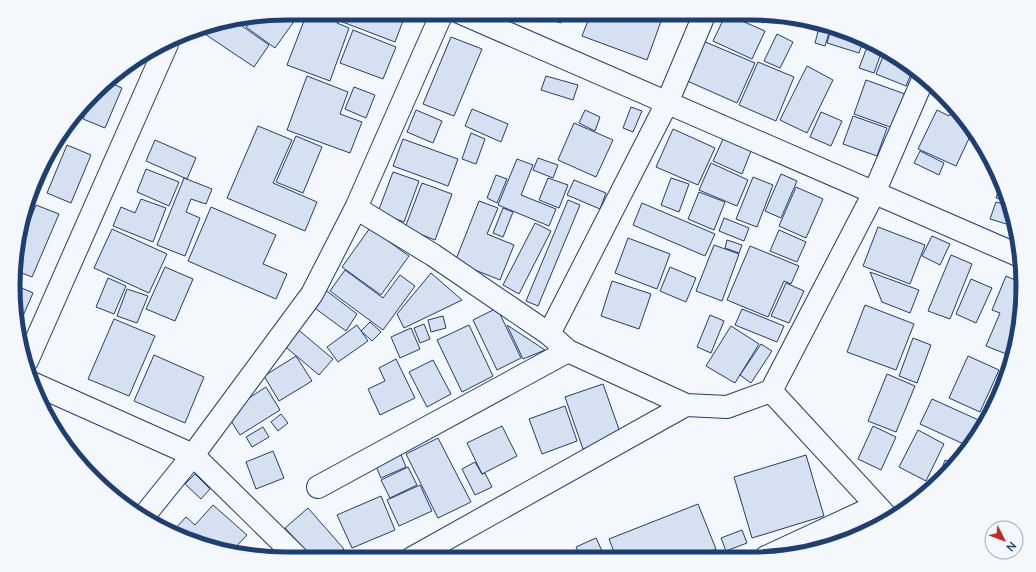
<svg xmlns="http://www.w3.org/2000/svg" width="1036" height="572" font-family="Lato,sans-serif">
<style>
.building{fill:#d5e0f0;stroke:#1d3f73}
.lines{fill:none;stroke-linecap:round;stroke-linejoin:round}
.minor-casing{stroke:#1d3f73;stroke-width:24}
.minor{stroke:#f4f7fb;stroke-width:22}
.rim{fill:none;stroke:#1d3f73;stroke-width:5}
</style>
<rect width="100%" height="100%" fill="#f4f7fb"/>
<path class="building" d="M286 13H300L275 48 246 27 252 19Z
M307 13H340L337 23 349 28 330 81 287 65Z
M343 13H406L395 42 340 21Z
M538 13H564L561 23 537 15Z
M591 13H664L647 60 582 36Z
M726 14 765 31 752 59 713 41Z
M740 14H768L764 23Z
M235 21 269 45 254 67 202 32 206 26Z
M820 24 831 26 825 46 815 43Z
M832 26 864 39 859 53 827 43Z
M353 30 396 47 383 79 340 63Z
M777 34 793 42 780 68 764 61Z
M451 37 482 49 454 116 423 104Z
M703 41 755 63 737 103 685 80Z
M869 42 883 48 874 73 859 68Z
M886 49 913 69 906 86 876 74Z
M758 62 794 77 776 121 739 105Z
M807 66 833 80 807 133 780 120Z
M307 76 348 92 340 114 362 122 350 153 287 130Z
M546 76 578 85 573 100 541 90Z
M866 80 905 94 893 128 854 114Z
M108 82 122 88 105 128 83 119 92 99Z
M354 87 375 95 366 118 345 109Z
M631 107 642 111 633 132 623 128Z
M472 109 508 124 501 142 465 126Z
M953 109 959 111 967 120 973 130 956 166 918 149 937 110 949 116Z
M416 110 442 121 433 143 407 132Z
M585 110 600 117 595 131 579 123Z
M821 112 842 121 831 146 810 137Z
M853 116 887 128 877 156 843 144Z
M574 123 613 140 596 177 558 160Z
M258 126 292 140 273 183 317 202 305 231 227 198Z
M673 129 715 148 698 185 656 167Z
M471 133 485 139 476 164 462 159Z
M296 136 322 147 303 193 276 182Z
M403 139 458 159 448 186 393 166Z
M723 139 751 151 742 174 713 161Z
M155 140 196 158 187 179 146 161Z
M67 145 91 155 71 203 47 193Z
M920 151 944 163 939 175 914 163Z
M49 156 54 158 20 237 22 215Z
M538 158 558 165 553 178 533 170Z
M517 159 533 165 521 195 556 209 549 226 498 205Z
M711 163 748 180 737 206 699 190Z
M146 169 179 182 169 206 137 192Z
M393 172 419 181 404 222 378 212Z
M781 174 797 181 781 218 765 211Z
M496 175 507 179 497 203 487 198Z
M753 177 773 185 757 227 736 219Z
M184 178 212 189 206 204 191 199 186 212 200 218 185 256 157 245Z
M548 178 568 185 559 208 539 200Z
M671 178 689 184 679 212 661 205Z
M574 180 606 193 600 209 567 195Z
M1001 182 1009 202 996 198Z
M422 183 452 194 435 240 405 228Z
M796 187 823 199 806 238 779 226Z
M699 192 725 202 714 230 688 219Z
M141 199 166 208 153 242 113 226 121 207 135 213Z
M568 200 580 205 538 306 526 301Z
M479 201 498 208 487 234 514 245 500 280 455 262Z
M996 202 1010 206 1016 227 990 219Z
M642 203 715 234 705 256 633 225Z
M36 205 59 214 32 277 17 271 19 247Z
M211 207 276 235 263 264 287 274 276 299 188 261Z
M503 208 513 212 503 237 493 233Z
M724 218 749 228 744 241 719 231Z
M535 223 551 231 519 294 503 285Z
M878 227 925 245 910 284 863 266Z
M370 228 409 256 381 295 342 267Z
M112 229 167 254 149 293 94 268Z
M779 230 806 242 797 262 770 251Z
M932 236 950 244 940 265 922 256Z
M628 238 670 254 657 289 615 273Z
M727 240 742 245 739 253 725 248Z
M714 245 739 254 722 301 696 291Z
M750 246 799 266 791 284 784 281 768 317 727 300Z
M951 255 972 264 950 319 928 311Z
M165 267 193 279 175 321 146 309Z
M670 267 696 278 686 302 660 291Z
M345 270 383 298 400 275 415 286 383 330 330 291Z
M870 272 919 290 910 313 882 302Z
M431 273 462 300 404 328 397 314Z
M1006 276 1022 283 1021 322 1009 355 986 346 1000 313 992 310Z
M108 278 126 286 114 314 96 307Z
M971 279 992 288 976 323 956 314Z
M612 281 651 294 639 329 601 316Z
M786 283 804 291 789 323 771 316Z
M15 285 33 293 19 325 14 304Z
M127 289 148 296 137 323 117 316Z
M324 289 357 314 346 331 312 306Z
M865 305 914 324 896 370 847 352Z
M497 308 521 358 497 370 473 320Z
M742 309 784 326 777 342 735 325Z
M710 315 724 321 711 353 697 347Z
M443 316 446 328 431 332 428 320Z
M114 319 155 336 129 396 88 379Z
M370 322 381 332 372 341 361 331Z
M424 324 430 339 420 343 414 328Z
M357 325 368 341 338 362 327 347Z
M469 325 493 376 462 392 437 340Z
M507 325 545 350 523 359Z
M731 326 759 344 735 383 706 366Z
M295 327 333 359 319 375 281 343Z
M411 328 420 349 400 358 391 337Z
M913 338 931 345 917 383 899 376Z
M761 344 772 351 751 383 740 375Z
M154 355 204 377 185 423 134 401Z
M296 356 312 381 279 401 264 376Z
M968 356 999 370 980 412 949 398Z
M396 359 415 398 380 415 368 389 385 381 379 368Z
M433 360 451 394 427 407 409 372Z
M1005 363 1011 365 1005 382 999 380Z
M887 374 915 386 896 432 868 421Z
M603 384 621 435 583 449 565 397Z
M266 387 280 410 240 435 226 413Z
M932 399 983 422 977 435 968 446 920 424Z
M565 406 577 441 542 454 529 419Z
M281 414 288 423 278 431 271 422Z
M502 426 517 456 482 474 467 443Z
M873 426 896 437 881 470 858 459Z
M263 427 269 437 252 447 246 437Z
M918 430 944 444 926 481 899 467Z
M438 438 471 502 438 518 406 454Z
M399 450 406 467 381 478 374 462Z
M273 451 284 478 256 489 246 462Z
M806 455 824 516 752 538 734 477Z
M945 460 955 464 937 484H936Z
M475 462 482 474 485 473 492 487 475 495 462 469Z
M408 467 417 485 390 498 381 480Z
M195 474 210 489 201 499 185 484Z
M420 485 432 511 399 526 387 500Z
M381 496 395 530 352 548 337 515Z
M698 504 716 549 696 557H616L609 539Z
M213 505 247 535 232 551 198 545 172 532 186 517 195 525Z
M308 508 344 549 334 558H313L285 528Z
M875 516 879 524 842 542 838 532Z
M742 530 747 543 726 551 721 538Z
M596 538 603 553 592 557H581L576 547Z
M837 538 838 544 809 551 808 550Z"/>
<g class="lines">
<defs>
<path id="minor" d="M461 13 1020 256
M356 208 433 255 549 334 568 351 686 405 727 407 771 391 874 193 924 77
M549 334 667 103 705 13
M27 361 167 44
M32 383 193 455 298 558
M771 391 889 519
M318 487 568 351
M143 517 193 455 312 294 356 208 442 13
M766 557 876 506
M412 558 686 405"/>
</defs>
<use href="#minor" class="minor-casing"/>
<use href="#minor" class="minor"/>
</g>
<path d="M0 0H1036V572H0ZM286 20H750A266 266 0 0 1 1016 286V286A266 266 0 0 1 750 552H286A266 266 0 0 1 20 286V286A266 266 0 0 1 286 20Z" fill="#f4f7fb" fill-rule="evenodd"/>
<path class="rim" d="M286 20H750A266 266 0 0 1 1016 286V286A266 266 0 0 1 750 552H286A266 266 0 0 1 20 286V286A266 266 0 0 1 286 20Z"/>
<g transform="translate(1004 540) rotate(132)"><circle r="19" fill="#f4f7fb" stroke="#9eadc5"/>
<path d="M0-3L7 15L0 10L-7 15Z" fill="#c62828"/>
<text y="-6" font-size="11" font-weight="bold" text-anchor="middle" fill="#1d3f73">N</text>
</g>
</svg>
